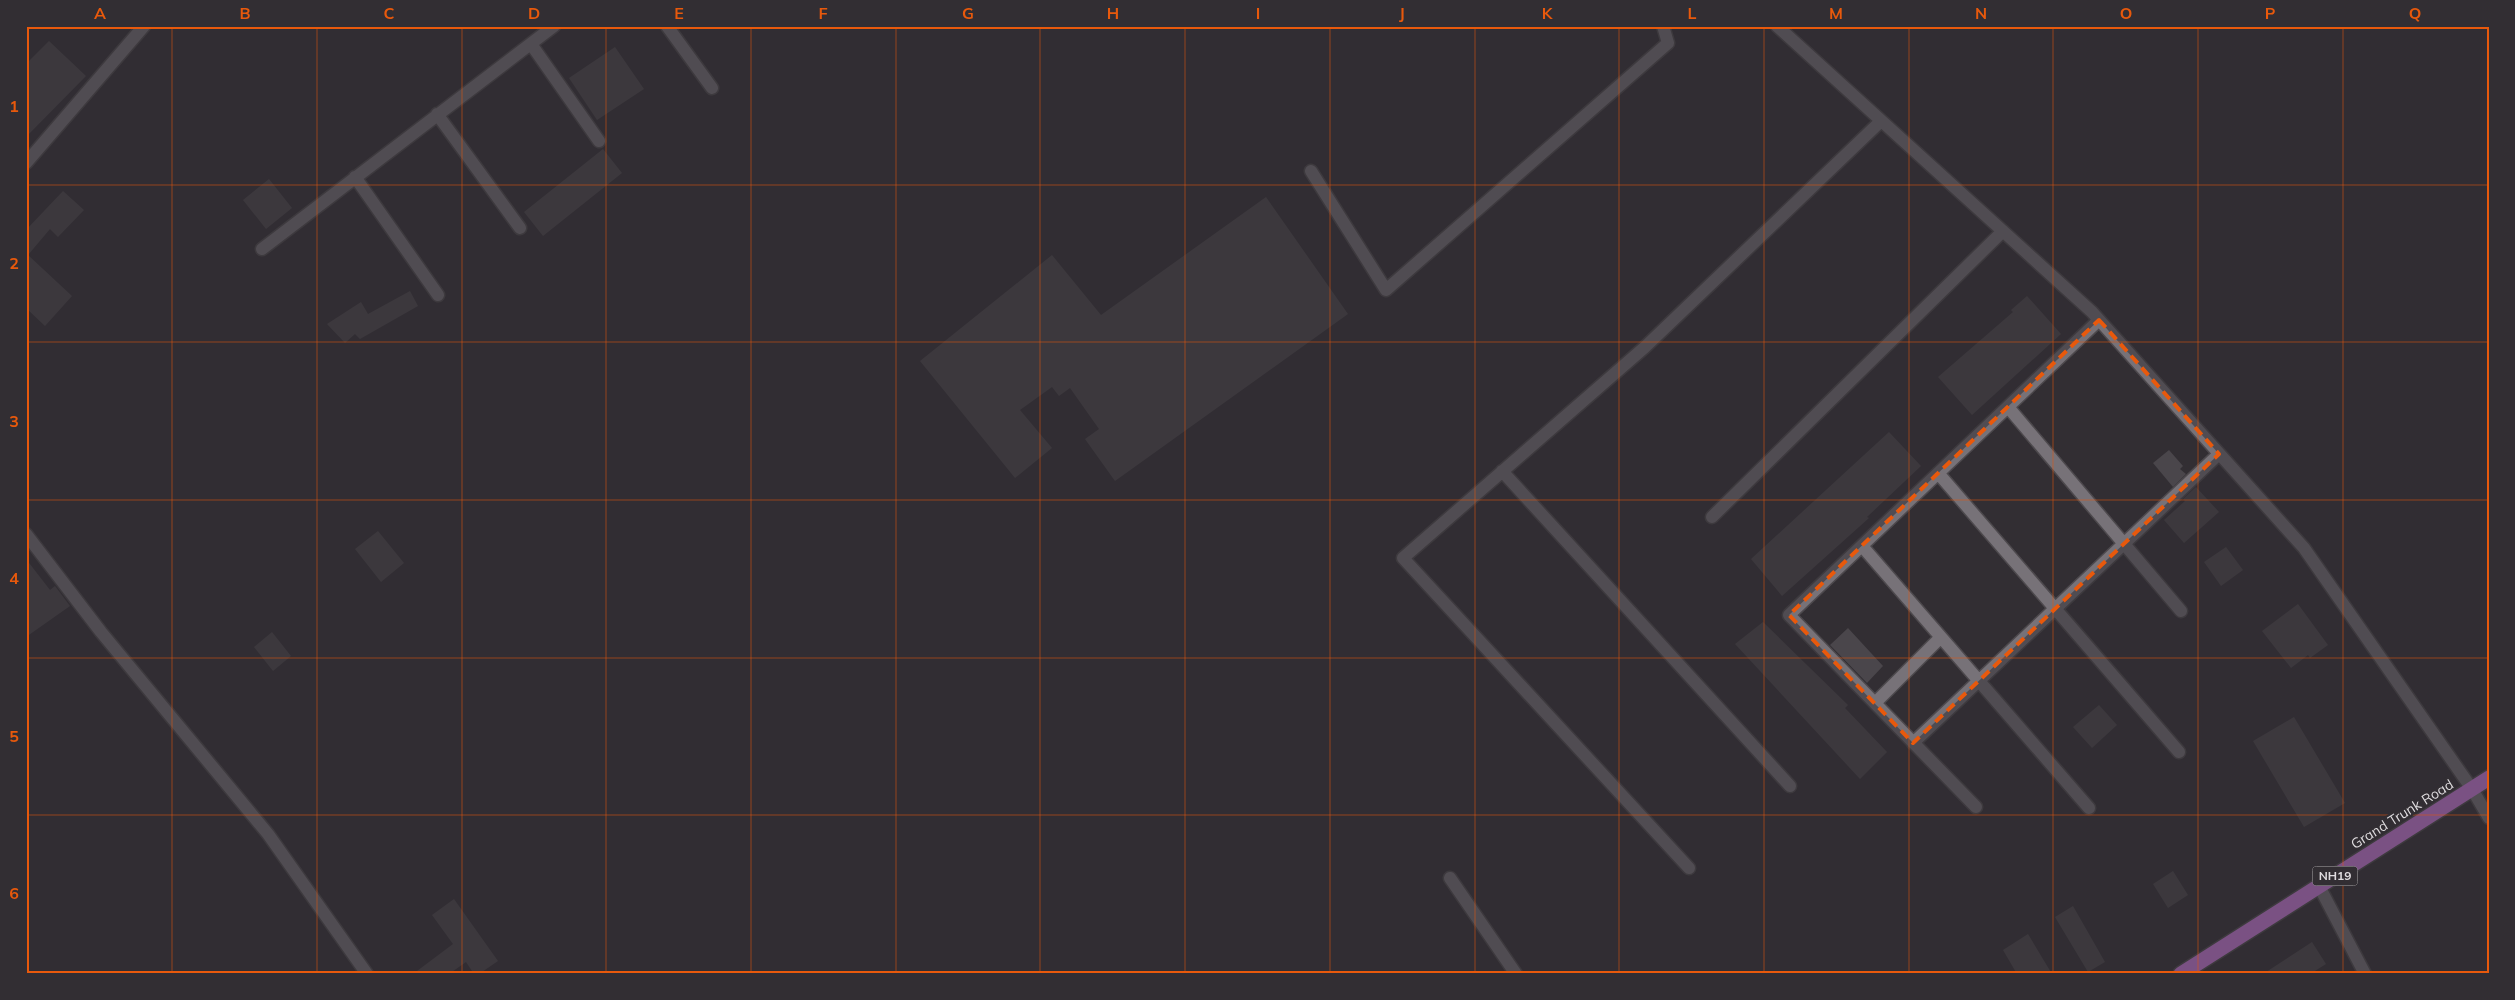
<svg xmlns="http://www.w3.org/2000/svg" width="2515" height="1000" font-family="Mulish,sans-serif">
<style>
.building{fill:#4a464b}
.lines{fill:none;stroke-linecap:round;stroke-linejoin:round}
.minor-casing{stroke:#4d494d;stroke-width:15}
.highway-casing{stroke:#4d494d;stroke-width:18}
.minor{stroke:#777278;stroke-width:12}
.highway{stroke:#d27ce4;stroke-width:15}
.marked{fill:none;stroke:#e8590c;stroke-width:4;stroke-dasharray:10 6;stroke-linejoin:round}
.grid{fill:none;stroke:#e8590c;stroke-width:1;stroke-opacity:0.55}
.labels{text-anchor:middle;stroke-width:4.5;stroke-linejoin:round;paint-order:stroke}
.shield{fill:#322e33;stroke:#aba8ab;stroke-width:1}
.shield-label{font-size:12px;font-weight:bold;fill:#dfdcdf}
.street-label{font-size:14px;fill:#dfdcdf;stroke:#322e33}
.neatline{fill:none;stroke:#e8590c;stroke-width:2}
.grid-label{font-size:16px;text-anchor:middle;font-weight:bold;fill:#e8590c}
</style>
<rect width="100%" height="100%" fill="#322e33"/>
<path class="building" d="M49 41 86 76 26 137V64Z
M615 47 644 89 597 120 569 78Z
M603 149 622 173 543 236 524 212Z
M269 179 292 208 266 229 243 200Z
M63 191 84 210 58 237 50 229 28 255 72 296 45 326 26 308V230Z
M1266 197 1348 314 1115 481 1085 439 1099 429 1070 388 1059 396 1052 387 1020 410 1052 448 1015 478 920 361 1052 255 1101 315Z
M410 291 418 306 360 339 355 334 345 343 327 324 361 302 368 314Z
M2027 296 2061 334 1972 415 1938 377 2013 312 2011 310Z
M1889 432 1921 466 1867 517 1869 518 1782 596 1751 559Z
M2169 450 2183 466 2180 469 2186 474 2173 487 2153 463Z
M2196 487 2219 512 2184 543 2164 520 2185 501 2183 499Z
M378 531 404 563 381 582 355 549Z
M2226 547 2243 570 2221 586 2204 562Z
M26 559 50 590 55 586 70 606 26 637Z
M2298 604 2328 645 2310 658 2308 655 2291 668 2262 631Z
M1763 622 1848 705 1845 708 1887 752 1860 779 1735 644Z
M1848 628 1883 666 1867 683 1830 645Z
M272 632 291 656 273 671 254 647Z
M2099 705 2117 725 2092 748 2073 727Z
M2294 717 2345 803 2304 827 2253 741Z
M2173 871 2188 895 2168 908 2153 884Z
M454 899 498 961 479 974H474L466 962 449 974H413L453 944 432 915Z
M2073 906 2105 962 2088 972 2055 917Z
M2028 934 2052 974H2017L2003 950Z
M2312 942 2326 964 2310 974H2263Z"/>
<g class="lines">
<defs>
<path id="minor" d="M667 26 712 88
M1777 26 2092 312 2304 548 2472 789 2489 818
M531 44 599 141
M437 114 520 228
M26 163 144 26
M1311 171 1386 290 1668 43 1663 26
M355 177 438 295
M262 249 554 26
M2008 407 2181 611
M1502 471 1790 786
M1938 473 2179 752
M1712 517 2003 231
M26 534 101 632 268 834 367 974
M1862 546 2089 808
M1875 703 1941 637
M1913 743 2219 454
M1976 807 1789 615 2099 320
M1689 868 1403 558 1645 347 1881 121
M1450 878 1516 974
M2319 886 2365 974"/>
<path id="highway" d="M2181 974 2489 778"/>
</defs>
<use href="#minor" class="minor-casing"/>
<use href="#highway" class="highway-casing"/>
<use href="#minor" class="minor"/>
<use href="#highway" class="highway"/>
</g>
<path d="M0 0H2515V1000H0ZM2099 320 2219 454 1913 743 1789 615Z" fill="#322e33" fill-opacity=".55" fill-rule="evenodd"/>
<path class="marked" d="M2099 320 2219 454 1913 743 1789 615Z"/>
<path class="grid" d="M172 26V974M317 26V974M462 26V974M606 26V974M751 26V974M896 26V974M1040 26V974M1185 26V974M1330 26V974M1475 26V974M1619 26V974M1764 26V974M1909 26V974M2053 26V974M2198 26V974M2343 26V974M26 185H2489M26 342H2489M26 500H2489M26 658H2489M26 815H2489"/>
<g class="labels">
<rect class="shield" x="2312.5" y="866.5" width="45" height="19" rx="4"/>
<g class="shield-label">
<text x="2335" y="880">NH19</text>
</g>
<g class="street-label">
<text transform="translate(2402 814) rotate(-32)" y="5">Grand Trunk Road</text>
</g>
</g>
<rect width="2515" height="1000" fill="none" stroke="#322e33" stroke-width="55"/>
<rect x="28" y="28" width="2460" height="944" class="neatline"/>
<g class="grid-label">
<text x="100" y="19">A</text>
<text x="245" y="19">B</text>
<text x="389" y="19">C</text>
<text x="534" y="19">D</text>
<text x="679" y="19">E</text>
<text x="823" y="19">F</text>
<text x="968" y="19">G</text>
<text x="1113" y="19">H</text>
<text x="1258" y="19">I</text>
<text x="1402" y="19">J</text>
<text x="1547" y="19">K</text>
<text x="1692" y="19">L</text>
<text x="1836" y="19">M</text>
<text x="1981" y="19">N</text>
<text x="2126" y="19">O</text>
<text x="2270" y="19">P</text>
<text x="2415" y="19">Q</text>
<text x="14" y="112">1</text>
<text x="14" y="269">2</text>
<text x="14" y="427">3</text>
<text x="14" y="584">4</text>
<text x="14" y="742">5</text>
<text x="14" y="899">6</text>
</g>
</svg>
